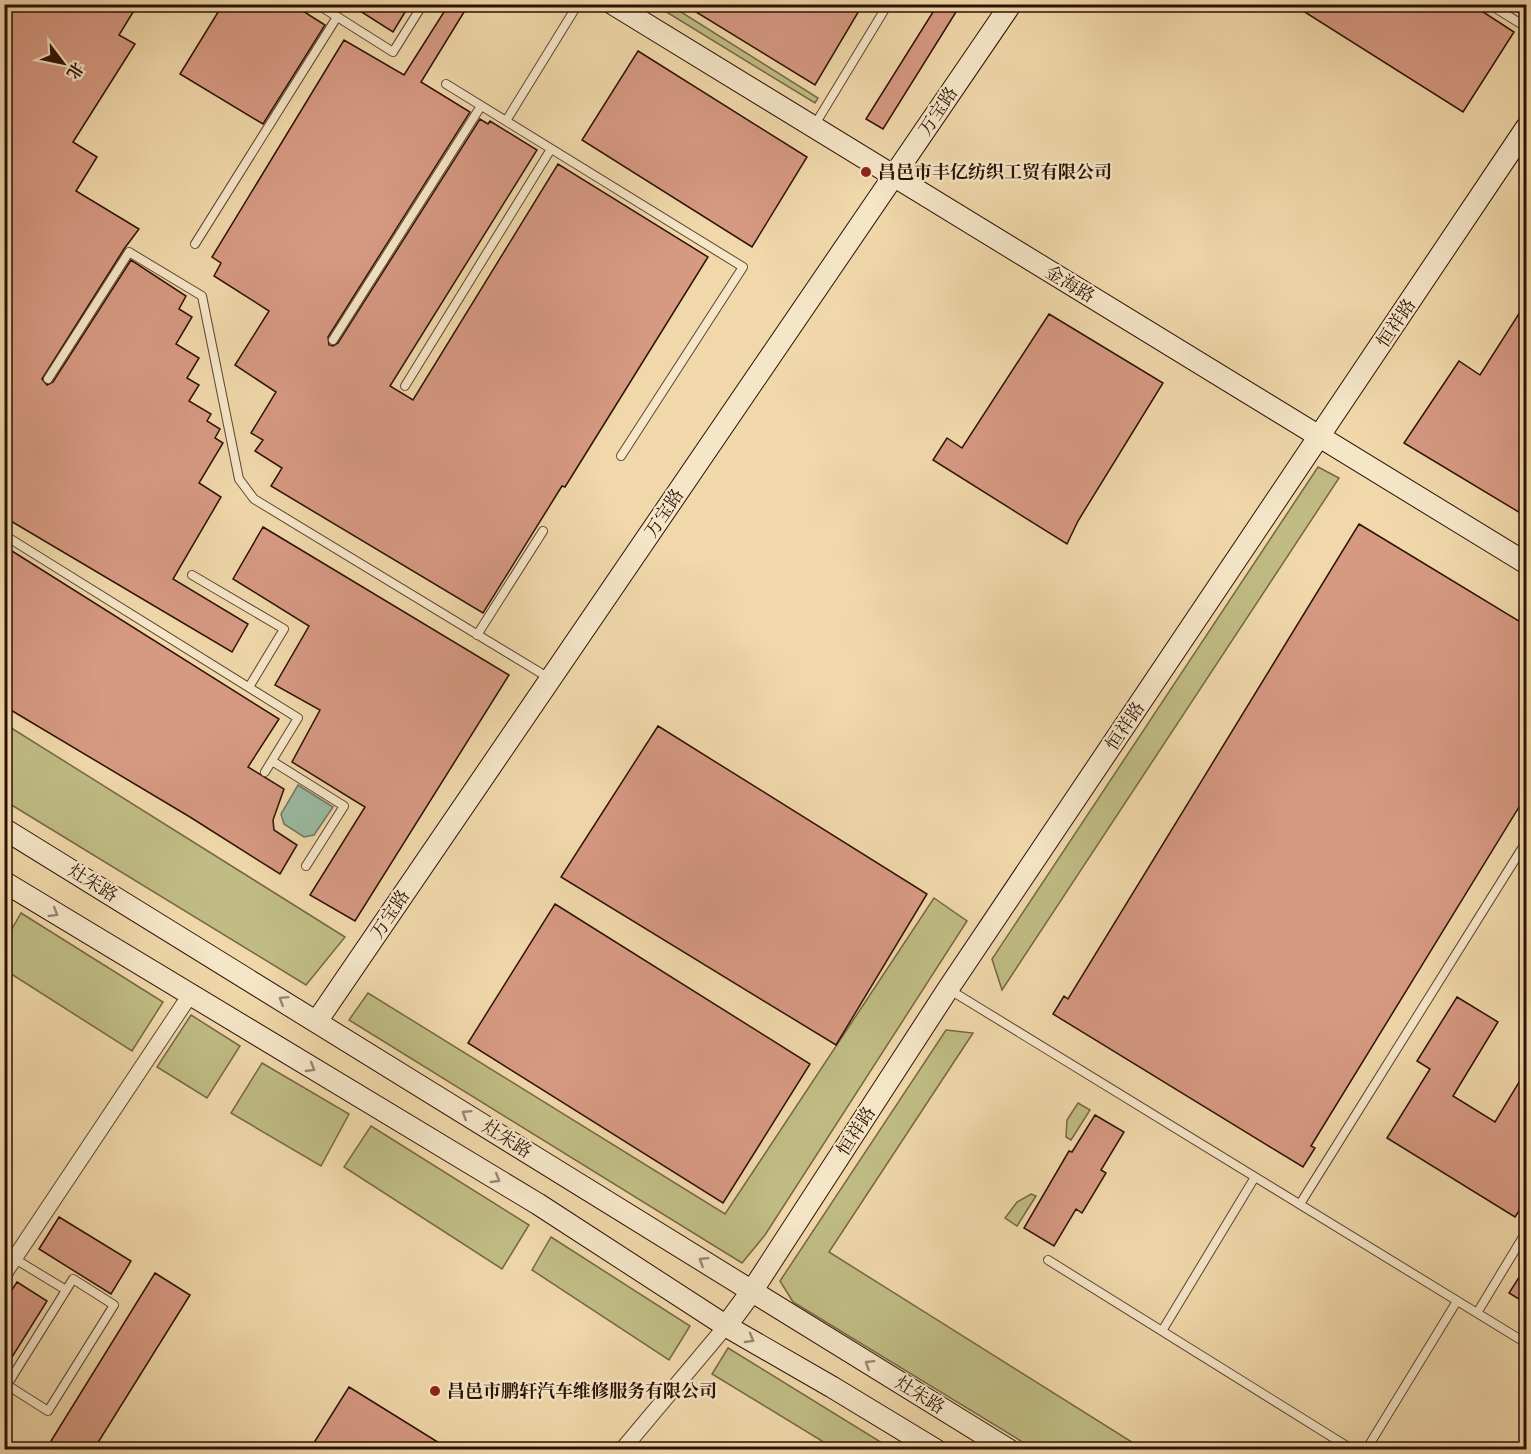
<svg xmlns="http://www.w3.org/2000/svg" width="1531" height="1454" font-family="Alegreya,'Noto Serif SC',serif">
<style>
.green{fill:#c0bc84;stroke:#766644;stroke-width:1.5}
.water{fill:#9bbba3;stroke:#6f7763;stroke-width:1.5}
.building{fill:#d69982;stroke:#2d1104;stroke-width:1.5}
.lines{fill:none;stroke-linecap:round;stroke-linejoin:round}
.lane-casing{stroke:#5e432e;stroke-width:10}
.street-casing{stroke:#5e432e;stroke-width:17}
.secondary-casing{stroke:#2d1104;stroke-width:23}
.lane{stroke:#f5e6c8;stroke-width:8}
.street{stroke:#f5e6c8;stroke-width:15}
.secondary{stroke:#f5e6c8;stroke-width:21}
.oneway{stroke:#9b8670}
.poi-dot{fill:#8f2418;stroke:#f5e6c8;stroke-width:2}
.labels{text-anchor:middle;stroke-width:4.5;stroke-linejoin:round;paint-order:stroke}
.street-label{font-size:18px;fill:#2d1104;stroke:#f5e6c8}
.poi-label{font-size:18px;font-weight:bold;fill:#2d1104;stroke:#f5e6c8;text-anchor:start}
</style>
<rect width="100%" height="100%" fill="#f0d8aa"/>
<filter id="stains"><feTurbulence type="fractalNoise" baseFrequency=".00333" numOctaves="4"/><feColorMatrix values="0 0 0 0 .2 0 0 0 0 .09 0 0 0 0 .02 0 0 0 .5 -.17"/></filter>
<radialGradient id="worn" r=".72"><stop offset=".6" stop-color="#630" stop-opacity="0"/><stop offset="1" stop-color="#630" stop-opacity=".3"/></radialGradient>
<path class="green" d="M655 5H670L818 98 815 103Z
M1318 467 1339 478 1002 990 992 959Z
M4 724H5L345 937 306 985 5 801Z
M934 898 967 921 765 1235 742 1263 349 1020 368 993 725 1214Z
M21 913 163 1002 132 1051 5 970V941Z
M191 1015 240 1046 207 1098 157 1067Z
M946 1030 973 1033 829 1252 1143 1449H1034L793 1302 780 1281Z
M262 1063 349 1114 321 1166 231 1113Z
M1078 1103 1090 1110 1071 1140 1066 1137 1067 1120Z
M371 1126 529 1225 502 1269 344 1167Z
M1031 1194 1036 1196 1017 1226 1005 1218 1017 1202Z
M551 1237 690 1326 669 1360 532 1270Z
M728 1348 892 1449H835L712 1374Z"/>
<path class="water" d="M298 785 333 807 314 835 304 837 284 824 281 814Z"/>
<path class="building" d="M4 4H138L119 35 135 44 73 142 97 157 76 191 139 229 124 249 42 379 47 385 53 382 131 260 186 296 179 309 192 317 176 344 199 358 187 378 199 385 189 401 211 414 207 421 220 429 215 438 223 443 199 483 221 497 173 579 248 624 232 652 4 517Z
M223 4H292L325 25 263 124 180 74Z
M349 4H410L393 32Z
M449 4H469L421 82 470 112 328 337 329 345 333 346 338 343 480 119 488 124 490 121 537 150 390 386 413 400 558 164 708 257 565 487 562 486 483 613 271 486 282 468 255 451 263 440 251 433 276 392 235 365 269 311 214 276 221 263 212 257 344 40 404 75Z
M683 4H863L815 85Z
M938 4H961L883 129 866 119Z
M1292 4H1471L1514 32 1463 112Z
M638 51 807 157 752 247 582 140Z
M1527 301V517L1404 443 1459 361 1480 375Z
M1049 314 1163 383 1078 521 1067 544 933 460 947 438 962 448Z
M1359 524 1527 626V794L1311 1146 1315 1148 1303 1167 1053 1014 1064 996 1068 999Z
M263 527 509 675 355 921 310 895 365 807 292 762 320 710 275 685 309 626 233 579Z
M4 546 279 719 248 767 284 789 273 820 274 830 297 845 280 874 190 817 4 706Z
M658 726 927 894 836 1045 561 877Z
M555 904 810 1064 723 1203 468 1043Z
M1457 997 1498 1022 1453 1096 1495 1122 1527 1069V1199L1515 1217 1387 1138 1430 1069 1417 1061Z
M1095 1115 1124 1132 1101 1170 1106 1173 1082 1213 1076 1209 1054 1246 1024 1228 1069 1151 1072 1152Z
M59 1217 131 1261 111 1294 39 1249Z
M1527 1265V1304L1509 1293Z
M155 1273 190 1295 94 1449H66L51 1441Z
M17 1282 47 1301 4 1370V1302Z
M349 1387 449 1449H310Z"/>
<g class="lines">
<defs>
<path id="lane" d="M317 4 393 52 423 4
M1489 4 1526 27
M446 84 743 267 621 456
M506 121 578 4
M814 126 888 4
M195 244 337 17
M333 340 481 106
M48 379 129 252 202 296 239 479 254 499 549 678
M405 386 551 149
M4 535 298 718 265 772
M192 575 284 629 249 687
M477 635 543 531
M272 761 344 806 306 866
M950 990 1526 1343
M1300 1204 1526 842
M15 1259 66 1290
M1048 1260 1353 1450
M73 1279 114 1305 48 1411 7 1385Z
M1477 1313 1526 1232
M1162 1331 1255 1177
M1366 1450 1457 1301"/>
<path id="street" d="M4 1274 190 995
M622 1450 726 1326"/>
<path id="secondary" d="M613 4 1526 563
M4 829 1009 1450
M4 882 538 1204 726 1326 832 1387 936 1450
M317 1021 1011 4
M726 1326 752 1291 948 989 1526 128"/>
</defs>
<use href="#lane" class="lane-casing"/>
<use href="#street" class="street-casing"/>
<use href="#secondary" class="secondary-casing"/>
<use href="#lane" class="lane"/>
<use href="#street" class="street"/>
<use href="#secondary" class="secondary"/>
</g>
<defs><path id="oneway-chevron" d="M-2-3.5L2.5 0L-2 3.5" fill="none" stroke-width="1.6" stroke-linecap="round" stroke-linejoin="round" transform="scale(1.5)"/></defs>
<g class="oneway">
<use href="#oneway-chevron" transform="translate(54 913) rotate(31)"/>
<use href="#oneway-chevron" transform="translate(283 1000) rotate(-148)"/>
<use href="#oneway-chevron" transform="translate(311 1068) rotate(31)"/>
<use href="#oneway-chevron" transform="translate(466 1114) rotate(-148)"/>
<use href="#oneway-chevron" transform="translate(496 1179) rotate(31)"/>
<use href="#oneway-chevron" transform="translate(703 1261) rotate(-148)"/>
<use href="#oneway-chevron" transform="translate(750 1339) rotate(30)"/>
<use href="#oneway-chevron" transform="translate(869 1364) rotate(-148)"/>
</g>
<g class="poi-dot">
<circle cx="866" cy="172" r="6"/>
<circle cx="435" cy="1391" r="6"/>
</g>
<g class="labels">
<g class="street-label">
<text transform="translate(938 111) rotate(-56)" y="6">万宝路</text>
<text transform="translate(1070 284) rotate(31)" y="6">金海路</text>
<text transform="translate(1396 323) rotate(-56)" y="6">恒祥路</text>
<text transform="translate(664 513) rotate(-56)" y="6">万宝路</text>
<text transform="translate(1125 726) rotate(-56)" y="6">恒祥路</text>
<text transform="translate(93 883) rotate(32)" y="6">灶朱路</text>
<text transform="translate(390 914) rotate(-56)" y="6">万宝路</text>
<text transform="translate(856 1131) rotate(-57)" y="6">恒祥路</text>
<text transform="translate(507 1139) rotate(32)" y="6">灶朱路</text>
<text transform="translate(920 1395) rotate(32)" y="6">灶朱路</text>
</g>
<g class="poi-label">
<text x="878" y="178">昌邑市丰亿纺织工贸有限公司</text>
<text x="447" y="1397">昌邑市鹏轩汽车维修服务有限公司</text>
</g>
</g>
<rect width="1531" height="1454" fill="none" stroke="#f0d8aa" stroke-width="24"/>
<rect x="6" y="6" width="1519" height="1442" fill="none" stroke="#2d1104" stroke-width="3"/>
<rect x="12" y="12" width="1507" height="1430" fill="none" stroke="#2d1104" stroke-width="1.5"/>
<g transform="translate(63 63) rotate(122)" stroke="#f5e6c8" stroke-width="4.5" paint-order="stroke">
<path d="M0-4.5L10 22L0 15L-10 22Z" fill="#2d1104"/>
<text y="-9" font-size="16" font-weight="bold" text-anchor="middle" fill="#2d1104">北</text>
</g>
<rect width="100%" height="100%" filter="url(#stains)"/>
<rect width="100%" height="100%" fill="url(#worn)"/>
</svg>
